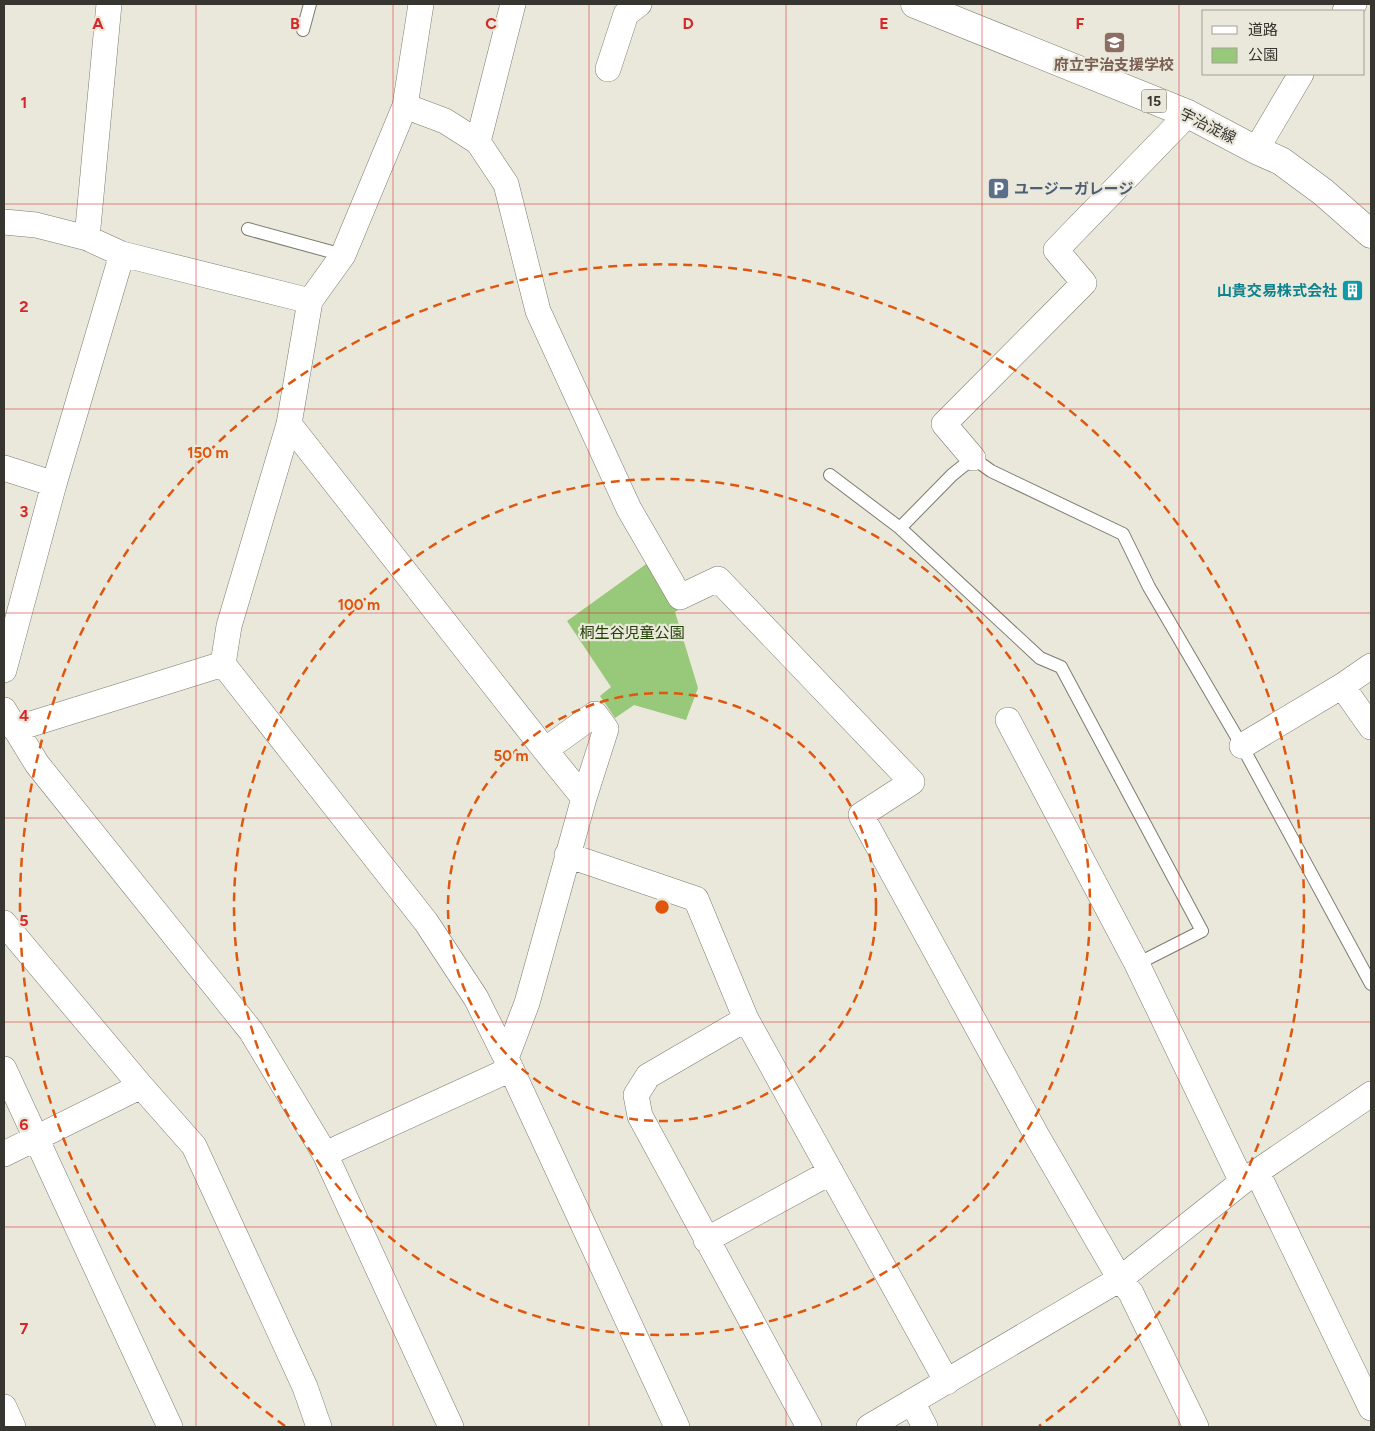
<svg xmlns="http://www.w3.org/2000/svg" width="1375" height="1431" font-family="Figtree,'Noto Sans JP',sans-serif">
<style>
.green{fill:#98c879}
.lines{fill:none;stroke-linecap:round;stroke-linejoin:round}
.service-casing{stroke:#7d7b6f;stroke-width:14}
.minor-casing{stroke:#7d7b6f;stroke-width:26}
.primary-casing{stroke:#7d7b6f;stroke-width:29}
.service{stroke:#fff;stroke-width:12}
.minor{stroke:#fff;stroke-width:25}
.primary{stroke:#fff;stroke-width:28}
.grid{fill:none;stroke:#d62828;stroke-width:1;stroke-opacity:0.55}
.ring{fill:none;stroke:#df570e;stroke-width:2.5;stroke-dasharray:9 6}
.labels{text-anchor:middle;stroke-width:4.5;stroke-linejoin:round;paint-order:stroke}
.shield{fill:#eae8db;stroke:#6c6b63;stroke-width:1}
.shield-label{font-size:14px;font-weight:bold;fill:#363530}
.education-label{font-size:15px;font-weight:bold;fill:#785e54;stroke:#eae8db}
.street-label{font-size:15px;fill:#363530;stroke:#eae8db}
.service-label{font-size:15px;font-weight:bold;fill:#4e5e75;stroke:#eae8db;text-anchor:start}
.culture-label{font-size:15px;font-weight:bold;fill:#0d838f;stroke:#eae8db;text-anchor:end}
.park-label{font-size:15px;fill:#234207;stroke:#eae8db}
.grid-label{font-size:16px;text-anchor:middle;font-weight:bold;fill:#d62828;stroke:#eae8db;stroke-width:4.5;stroke-linejoin:round;paint-order:stroke}
.centre{fill:#df570e;stroke:#eae8db;stroke-width:2.5}
.ring-label{font-size:15px;text-anchor:middle;font-weight:bold;fill:#df570e;stroke:#eae8db;stroke-width:4.5;stroke-linejoin:round;paint-order:stroke}
</style>
<rect width="100%" height="100%" fill="#eae8db"/>
<path class="green" d="M649 562 685 605 675 612 698 688 686 720 634 705 615 718 600 696 611 687 567 621Z"/>
<g class="lines">
<defs>
<path id="service" d="M303 30 310 4
M248 229 343 255
M830 475 900 528 1040 658 1061 667 1202 931 1137 964
M900 528 952 475 973 458 991 471 1123 534 1149 587 1242 746 1371 984"/>
<path id="minor" d="M1345 11 1354 4
M608 69 626 14 639 4
M405 106 445 121 478 142 506 184 538 311 629 509 680 597 718 579 912 782 861 815 1037 1136 1120 1279 1131 1293 1196 1427
M478 142 513 4
M1256 150 1301 74
M4 222 36 225 87 238 122 254 310 301
M87 238 109 4
M289 424 545 750 584 798 527 1003 506 1058
M973 458 944 424 1084 283 1056 250 1188 114
M4 468 54 484
M223 664 426 922 476 998 506 1058 677 1427
M4 670 54 484 122 254
M1342 686 1371 727
M4 710 37 764 251 1031 325 1154 451 1427
M1008 720 1137 964 1242 1182
M15 729 223 664 229 626 289 424 310 301 343 255 405 106 421 4
M1242 746 1342 686 1371 666
M545 750 595 714 606 729 584 798
M567 855 696 899 746 1019 947 1382
M4 923 141 1086 194 1146 305 1387 319 1427
M746 1019 648 1076 636 1095 640 1116 809 1427
M4 1069 170 1427
M4 1154 141 1086
M325 1154 511 1069
M1257 1172 1371 1408
M706 1240 831 1172
M912 1402 925 1427
M4 1407 13 1427
M869 1427 1120 1279 1242 1182 1371 1094"/>
<path id="primary" d="M915 4 1188 114 1256 150 1281 161 1323 192 1371 234"/>
</defs>
<use href="#service" class="service-casing"/>
<use href="#minor" class="minor-casing"/>
<use href="#primary" class="primary-casing"/>
<use href="#service" class="service"/>
<use href="#minor" class="minor"/>
<use href="#primary" class="primary"/>
</g>
<path class="grid" d="M196 4V1427M393 4V1427M589 4V1427M786 4V1427M982 4V1427M1179 4V1427M4 204H1371M4 409H1371M4 613H1371M4 818H1371M4 1022H1371M4 1227H1371"/>
<g class="ring">
<circle cx="662" cy="907" r="214"/>
<circle cx="662" cy="907" r="428"/>
<path d="M285 1426A642 642 0 1 1 1039 1426"/>
</g>
<defs>
<symbol id="school-square" viewBox="-11 -11 22 22"><rect x="-9" y="-9" width="18" height="18" rx="4" fill="#8d6e63" stroke="#eae8db"/><path d="M0-5L7-2L0 1L-7-2ZM-4 1L0 2.5L4 1V4Q0 6-4 4Z" fill="#fff"/></symbol>
<symbol id="parking-square" viewBox="-11 -11 22 22"><rect x="-9" y="-9" width="18" height="18" rx="4" fill="#5c6f8a" stroke="#eae8db"/><path d="M-3.5-5.5H1a3.5 3.5 0 0 1 0 7H-1V5.5H-3.5ZM-1-3.4V-.6H.8a1.4 1.4 0 0 0 0-2.8Z" fill="#fff"/></symbol>
<symbol id="building-square" viewBox="-11 -11 22 22"><rect x="-9" y="-9" width="18" height="18" rx="4" fill="#0f9aa8" stroke="#eae8db"/><path d="M-4-6H4V6H1V3H-1V6H-4ZM-2.5-4.3h1.7v1.8h-1.7ZM.8-4.3h1.7v1.8H.8ZM-2.5-1h1.7V.8h-1.7ZM.8-1h1.7V.8H.8Z" fill="#fff"/></symbol>
</defs>
<g fill-rule="evenodd">
<use href="#school-square" x="1102" y="30" width="25" height="25"/>
<use href="#parking-square" x="986" y="176" width="25" height="25"/>
<use href="#building-square" x="1340" y="278" width="25" height="25"/>
</g>
<g class="labels">
<rect class="shield" x="1141.5" y="89.5" width="25" height="23" rx="4"/>
<g class="shield-label">
<text x="1154" y="106">15</text>
</g>
<g class="education-label">
<text x="1114" y="70">府立宇治支援学校</text>
</g>
<g class="street-label">
<text transform="translate(1208 126) rotate(26)" y="5">宇治淀線</text>
</g>
<g class="service-label">
<text x="1014" y="194">ユージーガレージ</text>
</g>
<g class="culture-label">
<text x="1337" y="296">山貴交易株式会社</text>
</g>
<g class="park-label">
<text x="632" y="638">桐生谷児童公園</text>
</g>
</g>
<g class="grid-label">
<text x="98" y="29">A</text>
<text x="295" y="29">B</text>
<text x="491" y="29">C</text>
<text x="688" y="29">D</text>
<text x="884" y="29">E</text>
<text x="1080" y="29">F</text>
<text x="24" y="108">1</text>
<text x="24" y="312">2</text>
<text x="24" y="517">3</text>
<text x="24" y="721">4</text>
<text x="24" y="926">5</text>
<text x="24" y="1130">6</text>
<text x="24" y="1334">7</text>
</g>
<circle cx="662" cy="907" r="8" class="centre"/>
<g class="ring-label">
<text x="208" y="458">150 m</text>
<text x="359" y="610">100 m</text>
<text x="511" y="761">50 m</text>
</g>
<rect width="1375" height="1431" fill="none" stroke="#363530" stroke-width="10"/>
<rect x="1202" y="10" width="162" height="65" fill="#eae8db" stroke="#a2a097"/>
<rect x="1212" y="26" width="25" height="8" fill="#ffffff" stroke="#a2a097"/>
<text x="1248" y="35" font-size="15" fill="#363530">道路</text>
<rect x="1212" y="48" width="25" height="15" fill="#98c879" stroke="#a2a097"/>
<text x="1248" y="60" font-size="15" fill="#363530">公園</text>
</svg>
